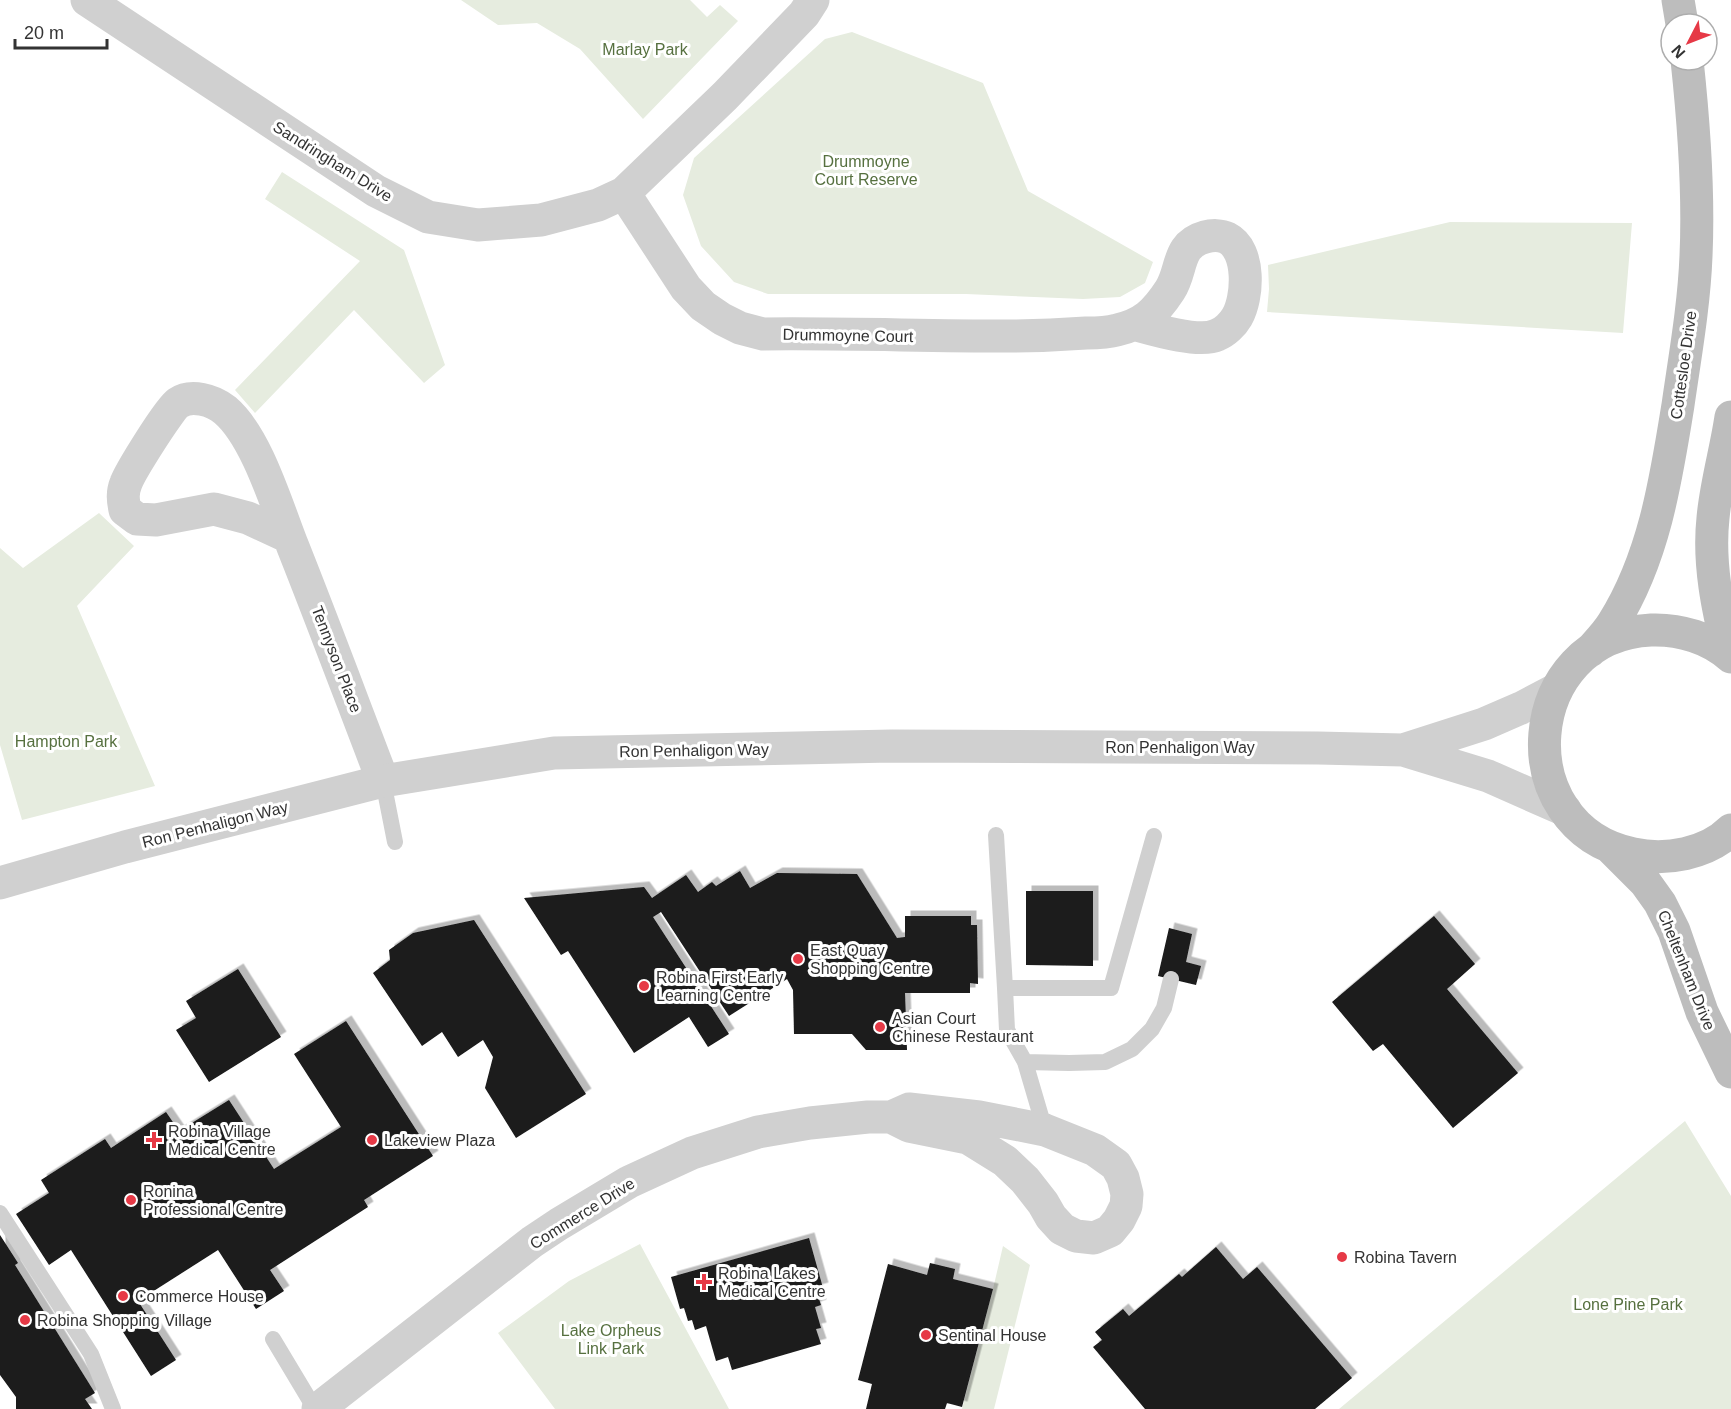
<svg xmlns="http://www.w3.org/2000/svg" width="1731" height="1409" font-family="Arial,sans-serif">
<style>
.green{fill:#e6ecdf}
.building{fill:#1a1a1a;filter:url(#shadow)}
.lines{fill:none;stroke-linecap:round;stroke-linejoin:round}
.service{stroke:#d0d0d0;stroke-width:16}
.minor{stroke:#d0d0d0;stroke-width:33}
.tertiary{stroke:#d0d0d0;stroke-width:33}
.secondary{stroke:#bdbdbd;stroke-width:33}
.poi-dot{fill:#e63946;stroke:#fff;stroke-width:2}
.labels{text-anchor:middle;stroke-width:6;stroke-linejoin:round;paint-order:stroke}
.park-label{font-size:16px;fill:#56703f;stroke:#fff}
.street-label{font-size:16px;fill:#333;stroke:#fff}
.poi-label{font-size:16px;fill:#333;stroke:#fff;text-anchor:start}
</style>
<defs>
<filter id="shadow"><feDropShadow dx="5.5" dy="-5.5" stdDeviation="0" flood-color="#0004"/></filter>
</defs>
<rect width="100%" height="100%" fill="#fff"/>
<path class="green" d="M461 0H690L707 17 720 5 738 21 643 119 580 49 537 23 498 25Z
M852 32 983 83 1028 191 1153 262 1145 283 1120 297 1083 299 966 294H768L734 282 701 246 683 195 694 158 825 39Z
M282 172 404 250 445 365 424 383 354 310 255 413 235 390 360 261 265 199Z
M1450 222 1632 223 1623 333 1267 312 1269 289 1268 265Z
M99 513 134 546 77 606 155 786 22 820 0 745V548L23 568Z
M1685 1121 1731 1196V1409H1339Z
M640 1244 729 1409H555L498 1333 569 1281Z
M1003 1246 1030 1265 994 1409H962L993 1289Z"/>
<path class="building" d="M740 871 750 888 777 873 857 874 897 938 905 937V916H971V925H977L978 984 970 983V993H905L907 1050H866L852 1034H794L793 990 787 979 729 1016 661 912 653 917 729 1034 708 1047 689 1017 634 1053 568 951 561 955 524 898 644 887 652 898 686 875 698 892 712 882 716 886Z
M1026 891H1093V966L1026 965Z
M1434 916 1475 964 1447 989 1518 1073 1453 1128 1383 1044 1373 1051 1332 1002Z
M474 920 586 1094 516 1138 485 1088 493 1057 483 1040 458 1057 442 1032 422 1046 373 973 390 960 389 950 413 933Z
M1169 928 1192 934 1186 962 1201 966 1196 985 1158 976Z
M238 969 281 1037 209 1082 176 1030 196 1018 186 1001Z
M346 1021 433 1156 364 1200 368 1207 270 1270 284 1291 256 1309 218 1250 138 1301 176 1360 151 1376 71 1250 49 1265 16 1214 49 1193 41 1180 105 1139 111 1148 166 1112 179 1131 229 1100 274 1169 341 1127 294 1054Z
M0 1235 18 1263 15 1265 95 1393 85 1399 92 1409H16V1397L0 1375Z
M809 1238 823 1288 816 1290 821 1305 815 1307 821 1328 816 1329 821 1344 732 1370 728 1357 716 1361 706 1326 695 1330 692 1320 688 1321 684 1308 680 1309 671 1277Z
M1216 1247 1243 1279 1257 1267 1352 1378 1315 1409H1145L1093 1347 1102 1340 1095 1332 1123 1309 1129 1316 1179 1274 1182 1277Z
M930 1263 955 1269 953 1279 993 1289 962 1407 947 1403 945 1409H866L872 1384 858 1380 888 1264 927 1275Z"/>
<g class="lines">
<path class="service" d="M383 781 395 842
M996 835 1005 988H1111L1154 836
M1005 988 1007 1030 1025 1062 1045 1130
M1025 1062 1069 1063 1105 1062 1132 1049 1152 1029 1164 1008 1171 979
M0 1213 91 1354 113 1409
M273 1339 315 1409"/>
<path class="minor" d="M87 0 376 191 428 217 478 225 541 220 598 205 624 193 725 96 804 14 813 0
M624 193 686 288 703 306 722 319 740 328 763 334C843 333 924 336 1004 336 1031 336 1058 335 1086 333 1096 333 1107 333 1117 330 1143 324 1155 313 1170 290 1183 270 1176 245 1205 237 1212 235 1221 235 1227 238 1251 250 1248 298 1237 317 1233 324 1225 332 1217 335 1200 343 1155 330 1137 325
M289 537 248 518 214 509 156 520 137 519 125 510C123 500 122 493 126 483 130 472 169 409 178 403 191 394 213 400 225 410 257 437 277 507 293 547 324 625 353 703 383 781
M318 1409 532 1242 559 1224 629 1182 692 1153 758 1132 810 1123 868 1117H891L909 1109 979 1117 1045 1130 1095 1150 1116 1165 1123 1178 1127 1194 1126 1206 1119 1220 1110 1231 1094 1238 1076 1236 1062 1229 1051 1217 1043 1203 1025 1180 1005 1161 968 1138 909 1126 891 1117"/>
<path class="tertiary" d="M1403 750 1484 724 1521 708 1557 689
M0 883 125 847 383 781 554 753 892 746 1318 748 1403 750 1488 776 1565 810"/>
<path class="secondary" d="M1678 0 1682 24
M1590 651C1598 642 1607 633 1613 623 1654 558 1666 480 1678 405 1685 356 1694 306 1696 256 1699 190 1694 125 1687 60
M1729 655C1718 610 1708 564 1713 518 1716 484 1726 451 1731 417
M1731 657C1710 638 1680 629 1651 630 1520 636 1505 827 1633 854 1666 861 1707 854 1731 830
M1610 847 1645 882 1660 903 1674 931 1702 1012 1731 1072"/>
</g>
<g class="poi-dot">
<circle cx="798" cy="959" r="6"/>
<circle cx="644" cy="986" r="6"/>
<circle cx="880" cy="1027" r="6"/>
<path d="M151 1131h6v6h6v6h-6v6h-6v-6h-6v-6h6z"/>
<circle cx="372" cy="1140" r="6"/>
<circle cx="131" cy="1200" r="6"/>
<circle cx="1342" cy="1257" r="6"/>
<path d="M701 1273h6v6h6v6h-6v6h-6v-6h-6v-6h6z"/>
<circle cx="123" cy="1296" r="6"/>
<circle cx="25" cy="1320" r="6"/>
<circle cx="926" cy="1335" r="6"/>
</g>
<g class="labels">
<g class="park-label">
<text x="645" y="55">Marlay Park</text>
<text x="866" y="167">Drummoyne<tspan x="866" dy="18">Court Reserve</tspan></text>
<text x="66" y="747">Hampton Park</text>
<text x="1628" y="1310">Lone Pine Park</text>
<text x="611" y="1336">Lake Orpheus<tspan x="611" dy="18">Link Park</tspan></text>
</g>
<g class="street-label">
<text transform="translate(333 161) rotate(32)" y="6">Sandringham Drive</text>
<text transform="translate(848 335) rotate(1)" y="6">Drummoyne Court</text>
<text transform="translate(1683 365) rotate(-82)" y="6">Cottesloe Drive</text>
<text transform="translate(337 659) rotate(69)" y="6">Tennyson Place</text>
<text x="1180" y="753">Ron Penhaligon Way</text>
<text transform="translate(694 750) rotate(-1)" y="6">Ron Penhaligon Way</text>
<text transform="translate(215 824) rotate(-14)" y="6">Ron Penhaligon Way</text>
<text transform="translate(1687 970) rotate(68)" y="6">Cheltenham Drive</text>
<text transform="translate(582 1213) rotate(-32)" y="6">Commerce Drive</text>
</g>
<g class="poi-label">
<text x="810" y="956">East Quay<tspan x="810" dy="18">Shopping Centre</tspan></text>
<text x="656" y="983">Robina First Early<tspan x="656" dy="18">Learning Centre</tspan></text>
<text x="892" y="1024">Asian Court<tspan x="892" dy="18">Chinese Restaurant</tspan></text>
<text x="168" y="1137">Robina Village<tspan x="168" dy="18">Medical Centre</tspan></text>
<text x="384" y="1146">Lakeview Plaza</text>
<text x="143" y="1197">Ronina<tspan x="143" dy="18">Professional Centre</tspan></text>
<text x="1354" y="1263">Robina Tavern</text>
<text x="718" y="1279">Robina Lakes<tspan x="718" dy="18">Medical Centre</tspan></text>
<text x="135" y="1302">Commerce House</text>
<text x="37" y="1326">Robina Shopping Village</text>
<text x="938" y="1341">Sentinal House</text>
</g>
</g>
<g transform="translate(1689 42) rotate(228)"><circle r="28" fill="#ffffff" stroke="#adadad" stroke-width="1.5"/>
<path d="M0-4.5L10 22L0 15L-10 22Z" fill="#e63946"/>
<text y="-9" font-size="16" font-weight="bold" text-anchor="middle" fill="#333333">N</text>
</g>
<path d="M15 39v9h92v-9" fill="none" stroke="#333333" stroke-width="3"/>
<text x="24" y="39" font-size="18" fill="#333333" stroke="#ffffff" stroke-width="4.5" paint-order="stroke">20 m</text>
</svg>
